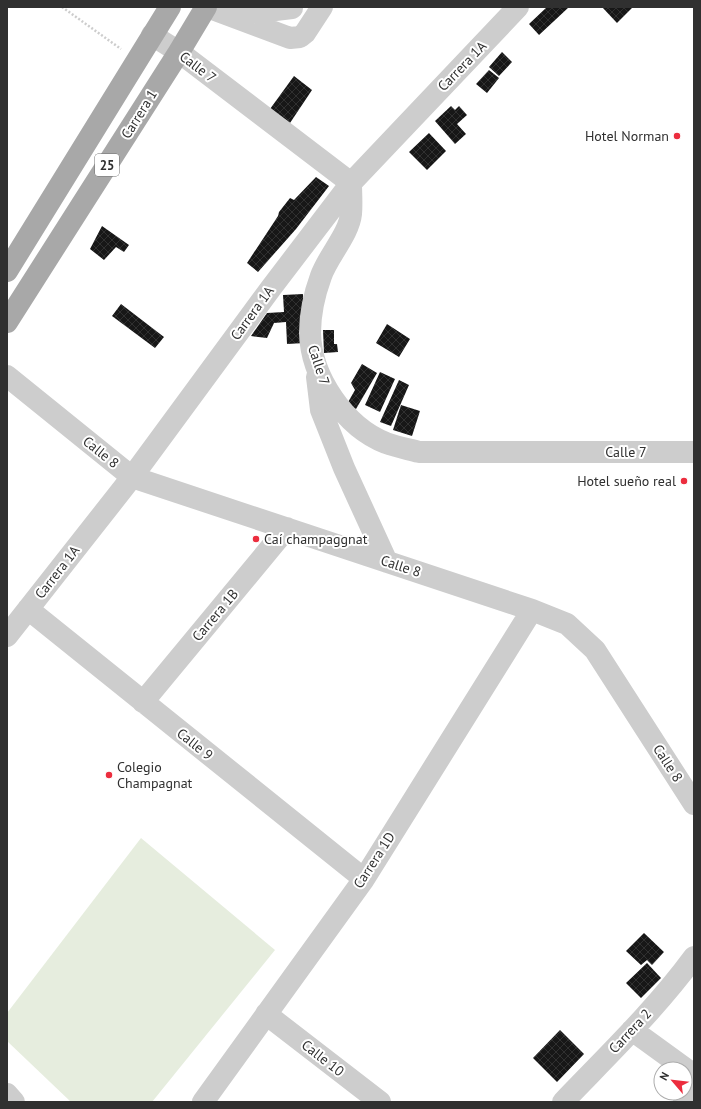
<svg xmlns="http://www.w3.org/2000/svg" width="701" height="1109" font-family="'PT Sans',sans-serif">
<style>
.green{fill:#e6edde}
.building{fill:url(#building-cross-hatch)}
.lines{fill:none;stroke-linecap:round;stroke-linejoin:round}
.path{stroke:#cdcdcd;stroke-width:2.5;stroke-dasharray:2 2;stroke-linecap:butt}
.minor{stroke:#cdcdcd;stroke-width:22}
.major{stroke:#a8a8a8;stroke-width:22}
.poi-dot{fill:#ec2d3e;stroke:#fff;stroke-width:1.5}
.labels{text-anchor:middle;stroke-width:4;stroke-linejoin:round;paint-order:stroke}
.shield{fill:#fff;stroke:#6e6e6e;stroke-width:1}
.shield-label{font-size:13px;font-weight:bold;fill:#303030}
.street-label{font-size:14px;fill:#303030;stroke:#fff}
.poi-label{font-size:14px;fill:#303030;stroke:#fff;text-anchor:end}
</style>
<defs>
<pattern id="building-cross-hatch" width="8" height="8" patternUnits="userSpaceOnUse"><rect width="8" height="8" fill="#171717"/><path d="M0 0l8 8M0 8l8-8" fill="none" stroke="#303030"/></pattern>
</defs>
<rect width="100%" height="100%" fill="#fff"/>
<path class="green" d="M141 838 275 950 152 1102H71L7 1041V1013Z"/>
<path class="building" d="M547 7 568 8 539 35 529 24Z
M602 7H633L617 23Z
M502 52 512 62 499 76 489 67Z
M489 70 499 78 487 93 476 84Z
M294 76 312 90 290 123 270 109Z
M451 106 455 110 459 106 467 115 457 124 466 134 455 144 435 121Z
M429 133 446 151 427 170 409 152Z
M316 177 329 186 296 229 258 272 247 263 278 216 279 212 290 198 294 200Z
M102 226 129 245 124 252 116 247 104 260 90 249Z
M303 294 305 343 287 344 286 322 274 323 267 338 251 336 267 313 284 312 283 295Z
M121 304 164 337 155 348 112 316Z
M387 324 410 339 399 357 376 343Z
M323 330H334V344H337L338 352 324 353Z
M362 364 377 373 356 409 347 404 355 390 351 383Z
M380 372 395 379 380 412 365 405Z
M399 380 409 385 391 426 380 422Z
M401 405 420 411 412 436 393 430Z
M644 933 664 952 652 965 647 960 641 965 626 951Z
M647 963 661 978 641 998 626 983Z
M560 1030 584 1054 557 1082 533 1058Z"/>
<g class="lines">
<path class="path" d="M62 7 121 49"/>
<path class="minor" d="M207 7 290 38 300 37 305 33 322 7
M235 15 292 8
M152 35 179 52 351 183C351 193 352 204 351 214 349 234 328 256 321 276 314 295 310 313 310 333 311 377 345 427 386 443 397 447 408 449 419 452H694
M7 376 132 477 532 610 567 624 595 650 694 804
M317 377 321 410 344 468 387 562
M28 609 364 879
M7 636 132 477 271 288 351 183 518 7
M143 702 287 528
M266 1014 380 1102
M632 1030 694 1075
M7 1094 14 1102
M203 1102 364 879 532 610
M563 1102C608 1055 655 1010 694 957
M684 1102 694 1088"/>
<path class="major" d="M7 271 170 7
M7 322 179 52 206 7"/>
</g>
<g class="poi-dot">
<circle cx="677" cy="136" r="4"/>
<circle cx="684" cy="481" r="4"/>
<circle cx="256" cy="539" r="4"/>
<circle cx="109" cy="775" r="4"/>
</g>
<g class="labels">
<rect class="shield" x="95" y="154" width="24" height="22" rx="3"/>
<g class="shield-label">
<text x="107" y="170">25</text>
</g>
<g class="street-label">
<text transform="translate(462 66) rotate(-46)" y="5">Carrera 1A</text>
<text transform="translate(198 67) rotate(37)" y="5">Calle 7</text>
<text transform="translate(139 114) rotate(-58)" y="5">Carrera 1</text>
<text transform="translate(252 313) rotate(-54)" y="5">Carrera 1A</text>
<text transform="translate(319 365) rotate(72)" y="5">Calle 7</text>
<text transform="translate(101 452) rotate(39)" y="5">Calle 8</text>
<text x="626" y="457">Calle 7</text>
<text transform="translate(401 566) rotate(18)" y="5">Calle 8</text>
<text transform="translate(57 572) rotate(-52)" y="5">Carrera 1A</text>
<text transform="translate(215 615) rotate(-50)" y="5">Carrera 1B</text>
<text transform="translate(195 744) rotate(39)" y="5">Calle 9</text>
<text transform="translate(668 763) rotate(57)" y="5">Calle 8</text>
<text transform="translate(374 860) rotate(-57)" y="5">Carrera 1D</text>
<text transform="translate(630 1031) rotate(-47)" y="5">Carrera 2</text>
<text transform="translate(323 1058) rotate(38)" y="5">Calle 10</text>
</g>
<g class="poi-label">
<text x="669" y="141">Hotel Norman</text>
<text x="676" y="486">Hotel sueño real</text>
<text x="264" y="544" text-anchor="start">Caí champaggnat</text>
<text x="117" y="772" text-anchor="start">Colegio<tspan x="117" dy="16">Champagnat</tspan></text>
</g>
</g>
<rect width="701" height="1109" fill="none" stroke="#303030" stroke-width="16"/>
<g transform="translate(673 1081) rotate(298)"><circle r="19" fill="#ffffff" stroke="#acacac"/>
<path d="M0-3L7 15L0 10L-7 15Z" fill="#ec2d3e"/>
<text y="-6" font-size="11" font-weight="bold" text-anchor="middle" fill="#303030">N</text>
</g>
</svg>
